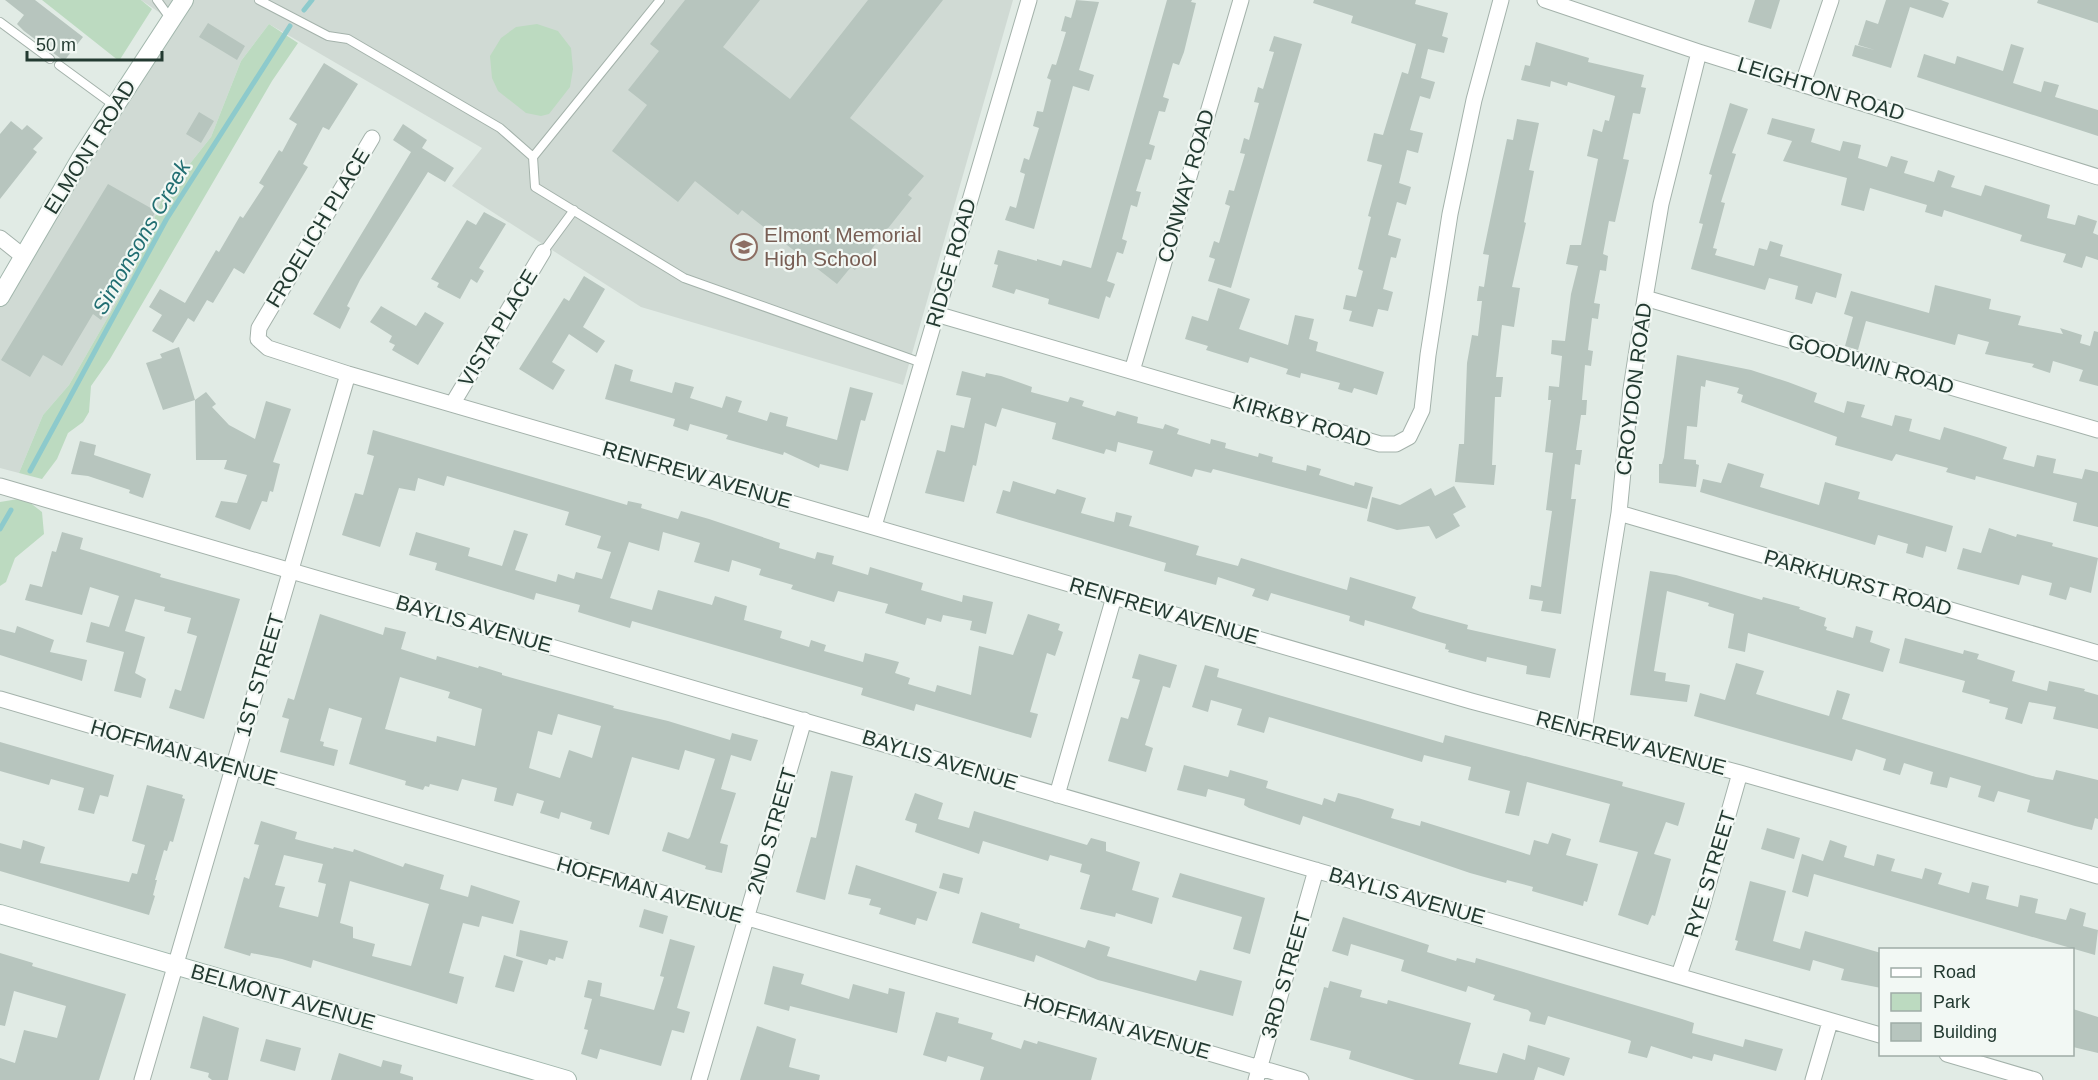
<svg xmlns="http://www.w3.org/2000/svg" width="2098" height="1080" font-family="Helvetica,sans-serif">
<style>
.built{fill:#d0dad4}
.green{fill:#bcdac0}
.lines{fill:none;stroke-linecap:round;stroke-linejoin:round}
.stream{stroke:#8dcacc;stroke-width:5}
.building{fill:#b7c5be;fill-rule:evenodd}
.lane-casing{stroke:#a4b2ab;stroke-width:10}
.street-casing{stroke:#a4b2ab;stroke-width:17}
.secondary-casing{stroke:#a1b6ac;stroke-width:20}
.lane{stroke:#fff;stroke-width:8}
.street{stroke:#fff;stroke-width:15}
.secondary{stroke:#fff;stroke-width:18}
.labels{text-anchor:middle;stroke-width:4.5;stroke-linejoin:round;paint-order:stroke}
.street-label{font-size:21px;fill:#233a31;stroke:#f2f8f4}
.education-label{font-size:21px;fill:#785e54;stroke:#f2f8f4;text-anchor:start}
.water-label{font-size:22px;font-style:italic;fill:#216e72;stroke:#f2f8f4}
</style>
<rect width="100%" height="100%" fill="#e1ebe5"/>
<path class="built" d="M141 0H1013L903 385 641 307 452 186 482 148 269 24 241 61 211 137 162 199 131 277 69 385 43 415 19 473 0 468V300L169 19Z"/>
<path class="green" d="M42 0H141L152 9 119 61Z
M269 24 298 43 272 81 110 359 91 386 89 412 83 422 68 433 57 459 42 479 19 473 43 415 69 385 131 277 162 199 211 137 241 61Z
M537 24 558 31 571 48 573 69 570 87 549 114 541 116 526 113 498 91 492 78 490 56 501 38 516 27Z
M24 498 42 512 44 534 15 558 6 582 0 586V502Z"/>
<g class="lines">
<path class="stream" d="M304 10 312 0
M30 471 166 220 290 26
M0 529 11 510"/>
</g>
<path class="building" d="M5 0H35L83 37 64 61 24 31 17 24 24 15Z
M685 0H760L723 47 790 99 868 0H943L850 118 924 176 908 195 912 198 855 270 851 267 837 284 742 210 738 215 695 181 678 202 612 151 647 105 628 90 659 51 650 44Z
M1076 0 1099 2 1079 70 1094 75 1089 91 1073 86 1034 229 1005 220 1010 206 1016 208 1025 174 1020 172 1024 158 1029 160 1039 128 1033 126 1037 111 1043 112 1051 80 1047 78 1052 64 1056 65 1066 32 1061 31 1065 16 1071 18Z
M1167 0H1192L1191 2 1196 3 1184 52 1179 65 1173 63 1163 97 1169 99 1165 112 1159 111 1149 144 1155 146 1151 160 1146 159 1136 191 1141 192 1137 207 1131 205 1122 239 1127 241 1123 254 1117 252 1107 281 1115 284 1110 298 1106 296 1099 319 1048 304 1049 299 1016 289 1014 294 992 287 998 265 994 264 998 250 1037 261V259L1061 266 1063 260 1091 268Z
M1314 0H1416L1415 4 1448 13 1442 36 1448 38 1444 53 1428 49 1421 78 1435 82 1430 99 1420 96 1410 130 1423 133 1418 153 1407 150 1399 183 1411 187 1406 205 1397 202 1388 235 1401 239 1396 258 1391 257 1383 289 1393 292 1388 311 1378 309 1373 327 1349 321 1352 311 1343 309 1346 295 1356 297 1363 271 1358 269 1371 217 1368 216 1382 165 1367 161 1374 133 1383 135 1402 72 1408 74 1416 44 1351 23 1353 16 1313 3Z
M1755 0H1780L1771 29 1748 22Z
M1886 0H1941L1949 3 1943 18 1910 7 1891 68 1852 56 1855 45 1875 50 1858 45 1866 20 1878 24Z
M2038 0H2098V23L2037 3Z
M208 23 245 46 237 60 199 37Z
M1274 36 1302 44 1231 288 1208 281 1215 259 1209 257 1214 241 1219 243 1230 206 1225 204 1229 190 1234 191 1245 154 1240 153 1244 138 1249 140 1259 103 1254 102 1258 87 1263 89 1274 52 1269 51Z
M1536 42 1589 58 1588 62 1644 75 1641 87 1646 88 1640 114 1633 113 1623 159 1629 160 1615 222 1609 221 1603 254 1608 256 1606 271 1600 270 1594 303 1600 304 1598 319 1592 318 1588 350 1593 351 1591 366 1585 365 1582 400H1587L1586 415H1581L1576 450H1582L1580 465 1575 464 1571 499H1576L1561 614 1541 611 1543 601 1529 599 1531 585 1541 587 1552 511 1546 510 1553 453 1545 452 1551 400H1548L1549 386 1559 387 1562 356 1551 354 1552 340 1565 341 1571 294 1578 266 1566 264 1570 245H1581L1598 159 1587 156 1593 129 1602 132 1605 120 1609 121 1615 96 1568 82 1567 86 1551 81 1550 87 1521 80 1525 65 1530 66Z
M2011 44 2024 48 2013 83 2041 92 2044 81 2059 85 2055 97 2098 110V136L1917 77 1924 54 1955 64 1957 56 2003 71Z
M324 63 358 84 329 130 323 127 303 164 308 167 244 274 234 268 213 303 207 300 194 322 188 318 173 343 152 331 162 315 149 307 160 289 185 303 216 250 219 252 240 216 243 218 264 186 259 183 279 150 282 152 297 124 289 119Z
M1730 103 1748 109 1732 153 1736 154 1721 202 1725 203 1713 248 1717 249 1715 255 1754 266 1759 248 1767 250 1770 241 1783 245 1780 256 1842 274 1836 298 1816 292 1812 304 1795 299 1798 286 1769 278 1765 290 1691 269 1703 224 1699 223 1712 175 1709 174Z
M199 112 214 121 201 143 186 134Z
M1772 118 1815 129 1811 142 1840 151 1843 141 1861 145 1858 158 1887 167 1891 156 1908 161 1904 173 1934 182 1938 170 1955 176 1951 187 1981 196 1985 185 2050 205 2047 218 2075 225 2078 215 2097 221 2093 233 2098 235V260L2086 256 2082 268 2063 262 2066 254 2020 241 2022 235 1944 210 1942 217 1925 212 1927 205 1870 188 1864 211 1841 205 1847 178 1783 161 1792 141 1767 134Z
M1517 119 1539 123 1529 170 1534 171 1524 222 1526 223 1512 287 1520 288 1514 327 1502 325 1496 377H1503L1501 397H1495L1492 465H1496L1494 485 1455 482 1459 444H1464L1467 363 1472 335 1478 336 1482 301H1477L1479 286 1484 287 1489 255 1483 254 1507 139 1513 140Z
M11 121 22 130 27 125 43 138 33 149 37 152 0 199V134Z
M403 124 427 140 422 148 454 168 445 182 428 172 360 280 347 306 350 308 340 329 313 314 411 152 393 140Z
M108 184 156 211 122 269 129 274 101 320 93 314 62 366 43 355 30 377 1 360Z
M484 212 506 224 479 268 484 271 477 283 471 279 460 299 437 287 439 283 431 279 467 220 476 225Z
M584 276 605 289 583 327 605 341 597 353 569 334 552 362 565 370 553 390 519 369 564 298 569 301Z
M1935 285 1991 299 1989 309 2021 316 2018 325 2063 334 2060 328 2082 335 2080 343 2090 346 2094 331 2098 332V386L2079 381 2083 370 2053 361 2050 373 2032 367 2034 364 1985 354 1989 342 1958 334 1955 345 1866 321 1858 350 1845 346 1853 317 1844 314 1851 291 1929 313Z
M1218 288 1250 299 1239 329 1288 345 1295 315 1314 319 1309 339 1318 342 1316 351 1384 372 1377 395 1354 388 1352 393 1338 389 1340 383 1301 373 1300 378 1286 374 1288 369 1250 357 1248 363 1206 350 1208 346 1185 339 1192 316 1208 321Z
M381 306 416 326 425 312 444 323 418 365 392 350 395 345 389 342 392 336 370 322Z
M179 347 195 400 163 410 146 363 162 358 160 354Z
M1677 355 1751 370 1788 382 1817 393 1814 402 1844 413 1847 401 1865 405 1861 417 1892 426 1895 415 1912 419 1909 431 1940 440 1944 427 1980 438 2007 447 2003 459 2034 467 2037 455 2056 459 2053 473 2082 479 2085 469 2098 472V527L2073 521 2077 503 1976 476 1975 480 1946 472 1948 468 1896 454 1892 461 1835 445 1837 437 1741 402 1743 395 1737 393 1739 388 1706 380 1705 387 1701 386 1697 427 1687 426 1684 459 1696 460V464L1699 465 1696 487 1659 483V464H1662L1664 457Z
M615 364 633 370 630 381 672 393 675 382 694 387 690 398 722 408 726 396 742 401 738 412 767 421 770 412 788 417 786 426 837 440 850 387 873 393 865 421 861 420 848 471 820 464 819 468 784 452 783 455 726 439 728 435 690 424 688 431 673 426 675 419 605 399Z
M962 371 985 377 986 373 1001 376 1032 387 1031 392 1068 402 1070 397 1084 401 1082 406 1115 416 1117 411 1138 417 1137 423 1163 429 1165 424 1179 429 1177 434 1210 444 1211 439 1226 443 1225 448 1258 457 1259 453 1273 457 1272 462 1306 471 1307 465 1321 469 1319 475 1354 486 1355 482 1373 487 1367 509 1213 469 1211 473 1195 469 1192 477 1149 464 1153 451 1118 442 1116 452 1106 449 1104 454 1052 439 1056 423 1002 408 996 427 985 423 976 466 973 465 964 502 925 493 937 450 945 452 951 425 964 428 971 398 956 395Z
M206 392 216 404 212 407 229 425 255 439 266 401 291 409 273 462 280 464 273 492 270 491 267 502 262 501 250 530 215 517 221 501 237 503 247 475 224 469 227 460H196L195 400Z
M373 430 627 505 628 501 642 504 641 508 678 519 681 511 709 519 780 543 779 548 815 559 817 552 834 556 832 564 868 575 870 567 923 583 921 590 962 602 963 595 993 602 986 634 970 630 972 621 943 615 941 622 927 618 925 625 885 613 888 604 838 591 834 602 791 589 793 585 759 575 761 569 732 560 729 572 694 562 700 543 663 532 659 551 629 542 610 598 652 610 658 590 712 605 715 596 747 606 744 620 782 631 780 638 809 647 811 640 826 645 824 651 863 662 865 653 899 662 895 673 910 678 908 684 935 692 937 685 971 695 979 646 1013 655 1028 614 1060 624 1058 630 1063 632 1055 656 1047 653 1030 712 1038 714 1031 738 916 704 914 711 861 695 863 688 632 621 630 628 578 612 580 605 536 593 534 600 435 570 437 563 409 555 416 532 470 548 468 556 502 566 514 530 528 534 515 570 556 582 558 574 574 579 576 572 602 579 611 552 597 548 601 536 565 525 569 512 447 476 444 486 418 478 415 491 399 488 380 547 342 535 355 493 363 495 374 456 367 454Z
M80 441 96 445 94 455 151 474 143 498 129 493 130 490 88 476 71 474Z
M1728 463 1764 474 1760 487 1819 505 1825 482 1860 492 1858 499 1953 526 1946 552 1926 546 1923 558 1906 553 1908 544 1878 535 1875 545 1700 492 1703 479 1721 483Z
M1013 481 1055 494 1057 489 1086 498 1081 513 1099 518 1114 522 1116 512 1132 516 1129 526 1199 546 1196 555 1238 566 1241 558 1347 590 1350 577 1416 597 1412 608 1420 612 1468 625 1467 629 1556 649 1550 678 1526 674 1527 666 1487 657 1486 662 1448 652 1449 650 1445 649 1446 644 1365 620 1364 626 1349 621 1350 616 1271 593 1268 601 1252 596 1255 589 1218 577 1216 585 1164 571 1166 563 996 513 1003 490 1010 492Z
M1454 486 1466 507 1453 514 1460 526 1436 539 1429 526 1397 530 1367 521 1372 497 1400 505 1431 488 1435 496Z
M1989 528 2016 537 2017 534 2053 543 2052 546 2098 558 2091 593 2070 587 2066 600 2049 595 2052 583 2022 575 2019 585 1957 569 1963 548 1981 553Z
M62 532 83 538 80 549 161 574 160 577 240 599 204 719 169 708 175 689 181 691 197 636 187 633 191 618 164 611 165 607 135 599 125 631 145 637 135 673 146 679 141 698 114 691 124 652 86 642 91 622 109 627 119 596 90 587 82 615 25 600 30 584 42 587 52 551 56 552Z
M1650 571 1676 575 1762 600 1763 597 1800 607 1799 609 1826 618 1824 626 1827 627 1826 630 1853 638 1856 626 1873 631 1870 642 1890 649 1883 672 1748 633 1745 652 1728 648 1734 614 1708 606 1709 603 1667 591 1654 671 1666 673 1665 681 1690 685 1687 702 1630 695Z
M320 614 383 635 385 627 406 632 401 649 436 660 437 656 478 668 479 666 502 673V675L614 706 613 708 668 721 730 740 732 733 758 740 751 761 731 755 721 789 736 793 720 843 728 845 722 873 705 869 706 866 662 851 668 832 688 839 690 837 715 759 685 750 679 770 632 757 609 835 590 829 592 822 561 812 559 819 540 813 544 801 517 793 513 806 494 801 497 788 462 779 458 791 430 784 429 787 425 786 423 790 405 785 406 781 349 764 362 718 329 708 320 741 324 742 323 746 338 750 334 766 280 752 289 719 282 717 288 698 294 700ZM400 677 450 692 448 698 482 709 475 746 437 736 436 742 385 729ZM558 714 601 726 592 758 569 750 560 778 529 768 538 731 552 735Z
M17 626 54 640 50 652 87 660 82 681 0 655V629L15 633Z
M1905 638 1963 654 1964 650 1979 654 1977 659 2015 671 2012 681 2047 691 2049 681 2085 689 2084 691 2098 695V729L2053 719 2056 707 2029 702 2022 724 2005 719 2008 708 1989 703 1990 700 1962 692 1965 681 1899 663Z
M1139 654 1177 665 1170 688 1163 686 1145 745 1153 748 1146 772 1108 761 1121 717 1128 719 1140 680 1132 678Z
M1736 663 1764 671 1756 694 1829 716 1837 690 1850 694 1842 719 2036 777 2053 780 2056 770 2098 780V819L2095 818 2092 830 2075 826 2027 812 2030 800 1998 791 1994 802 1978 797 1981 786 1950 777 1947 788 1930 784 1933 772 1904 763 1900 775 1883 770 1886 759 1856 749 1852 761 1694 716 1700 693 1725 700Z
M1205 665 1219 669 1217 677 1443 743 1445 735 1623 782 1622 786 1685 803 1678 826 1666 822 1654 854 1671 859 1655 916 1652 915 1648 925 1618 915 1638 852 1599 842 1610 804 1527 782 1519 816 1505 813 1510 791 1468 780 1471 767 1424 755 1422 762 1269 717 1264 733 1237 725 1242 709 1211 700 1208 712 1192 707Z
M0 742 114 775 108 797 100 795 94 814 78 810 84 788 51 779 49 785 0 771Z
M1184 765 1228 777 1230 770 1268 781 1266 788 1322 805 1324 798 1335 802 1338 793 1358 798 1394 809 1391 818 1420 826 1421 821 1530 855 1534 840 1548 844 1552 833 1571 839 1566 855 1598 864 1587 902 1584 901 1583 906 1532 891 1533 887 1507 880 1506 883 1470 873 1303 816 1300 825 1249 808 1244 805 1245 799 1208 789 1206 797 1177 790Z
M831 771 853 776 825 900 796 892 811 837 816 838Z
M147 785 183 795 182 798 185 799 173 842 170 841 167 851 164 850 155 880H157L153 895 155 896 149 915 0 871V843L21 849 23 840 45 847 40 863 129 882 132 873 137 874 145 845 132 841Z
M915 793 943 803 938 819 969 828 974 811 1087 845 1091 838 1106 842V851L1140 862 1132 890 1159 898 1152 924 1116 913 1115 917 1080 909 1090 875 1080 872 1082 864 1050 855 1048 861 983 841 979 854 915 832 917 824 905 820Z
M261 821 297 832 295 839 333 849 334 847 353 852 354 849 403 867 405 863 444 875 440 889 468 897 471 885 520 901 513 924 482 916 479 927 463 923 449 973 464 977 457 1004 313 960 311 968 282 959 251 953 250 956 224 948 244 877 249 879 259 845 254 844ZM284 855 323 864 318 882 326 884 318 917 279 907 285 887 275 885ZM350 881 429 904 411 966 372 956 375 944 353 938V927L340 923Z
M1767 828 1800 838 1794 859 1761 849Z
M1830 840 1847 846 1844 857 1874 866 1877 854 1895 859 1891 871 1922 879 1925 868 1942 873 1938 884 1969 893 1972 882 1989 886 1986 899 2018 907 2020 895 2038 899 2035 913 2066 920 2070 908 2086 913 2083 926 2098 930 2095 955 1814 874 1808 897 1792 892 1802 854 1823 861Z
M856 865 937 892 927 921 917 918 915 925 879 914 881 908 869 905 871 899 848 894Z
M943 873 963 878 959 894 939 888Z
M1180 873 1265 898 1250 954 1233 949 1242 917 1172 897Z
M1750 881 1786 891 1773 941 1800 949 1805 931 1881 953V988L1841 980 1844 969 1813 960 1810 971 1735 950 1738 941 1735 940Z
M644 909 668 916 663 934 639 927Z
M981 912 1020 924 1019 928 1085 948 1088 940 1110 947 1107 956 1196 981 1200 970 1242 981 1233 1016 1098 980 1036 955 1034 962 972 943Z
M1343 917 1429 945 1427 952 1456 961 1457 958 1475 963 1476 958 1682 1019 1694 1023 1692 1033 1743 1047 1745 1039 1783 1049 1776 1071 1714 1054 1712 1061 1693 1056 1692 1059 1651 1046 1647 1058 1628 1053 1631 1041 1629 1040 1548 1016 1545 1025 1529 1021 1531 1013 1528 1010 1493 1000 1495 995 1468 986 1466 992 1401 971 1404 960 1351 944 1348 956 1332 951Z
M520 930 568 941 563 959 556 957 555 961 549 959 547 965 516 956Z
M670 939 695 946 677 1008 690 1012 684 1033 672 1030 661 1066 600 1049 597 1059 581 1054 588 1030 584 1029 592 999 584 997 588 980 602 983 600 996 654 1010 664 977 660 976Z
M0 953 33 963 32 966 126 994 99 1080H0V1058L15 1063 24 1030 57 1038 66 1006 14 991 5 1026 0 1025Z
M504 955 523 961 514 992 495 987Z
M773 966 804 974 801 984 849 999 853 984 888 994 889 988 905 992 897 1033 790 1006 789 1011 764 1004Z
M1330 981 1362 990 1360 997 1387 1004 1388 1000 1471 1023 1459 1064 1497 1073 1503 1053 1525 1060 1528 1045 1570 1058 1564 1076 1538 1067 1534 1080H1415L1349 1059 1351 1051 1310 1040 1324 987 1328 988Z
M2073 1009 2098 1017V1053L2073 1047Z
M936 1012 959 1018 958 1023 993 1033 991 1039 1021 1049 1024 1040 1037 1044 1038 1041 1097 1058 1091 1080H980L984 1067 948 1056 946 1062 923 1055Z
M203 1016 239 1028 228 1080H212L208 1077 209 1073 190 1068Z
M757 1026 796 1039 789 1067 820 1075 819 1080H740Z
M266 1039 301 1048 295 1071 260 1061Z
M339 1053 381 1067 383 1060 402 1065 400 1073 413 1077V1080H331Z"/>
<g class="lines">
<defs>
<path id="lane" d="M157 0 170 18
M259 0 328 36 348 39 500 128 533 157 535 187 684 278 922 363
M0 22 50 59
M59 65 115 106
M533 157 660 0
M543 252 574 210"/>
<path id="street" d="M1545 0 1699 52 2098 177
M1803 83 1831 0
M372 138 259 328 258 339 268 348 348 374 1471 701 1740 773 2098 876
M0 238 24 257
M1645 298 2098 430
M936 314 1380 444H1396L1409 437 1422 410 1428 355 1450 214 1474 100 1501 0
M1132 371 1241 0
M453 403 543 252
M0 486 1880 1035
M1619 513 2098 653
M874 526 1029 0
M0 699 1301 1080
M1584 729 1619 513 1631 389 1645 298 1661 204 1699 52
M1057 795 1114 597
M1679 975 1701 910 1740 773
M1947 1054 2035 1080
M142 1080 348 374
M699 1080 804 720
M1256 1080 1316 870
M1813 1080 1830 1022"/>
<path id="secondary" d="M0 297 81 158 184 0
M0 914 567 1080"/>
</defs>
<use href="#lane" class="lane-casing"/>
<use href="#street" class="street-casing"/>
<use href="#secondary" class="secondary-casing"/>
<use href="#lane" class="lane"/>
<use href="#street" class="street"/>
<use href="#secondary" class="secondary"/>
</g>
<defs>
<symbol id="school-ring" viewBox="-11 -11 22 22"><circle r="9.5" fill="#f2f8f4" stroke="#8d6e63" stroke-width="1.5"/><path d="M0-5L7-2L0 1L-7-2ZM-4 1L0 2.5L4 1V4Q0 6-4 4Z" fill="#8d6e63"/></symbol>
</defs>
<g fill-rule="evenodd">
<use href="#school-ring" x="729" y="232" width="30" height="30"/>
</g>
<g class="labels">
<g class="street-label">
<text transform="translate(1821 89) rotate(17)" y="7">LEIGHTON ROAD</text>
<text transform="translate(90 147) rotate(-58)" y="7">ELMONT ROAD</text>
<text transform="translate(1186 186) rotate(-74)" y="7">CONWAY ROAD</text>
<text transform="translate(318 228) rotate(-59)" y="7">FROELICH PLACE</text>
<text transform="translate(951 263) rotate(-74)" y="7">RIDGE ROAD</text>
<text transform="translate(498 328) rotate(-59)" y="7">VISTA PLACE</text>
<text transform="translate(1871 364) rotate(16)" y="7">GOODWIN ROAD</text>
<text transform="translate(1634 389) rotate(-83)" y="7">CROYDON ROAD</text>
<text transform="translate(1302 421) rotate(16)" y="7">KIRKBY ROAD</text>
<text transform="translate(697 475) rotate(16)" y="7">RENFREW AVENUE</text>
<text transform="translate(1858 583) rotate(16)" y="7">PARKHURST ROAD</text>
<text transform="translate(1164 611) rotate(16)" y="7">RENFREW AVENUE</text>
<text transform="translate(474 624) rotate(16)" y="7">BAYLIS AVENUE</text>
<text transform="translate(260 675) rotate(-74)" y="7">1ST STREET</text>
<text transform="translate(1631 743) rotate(15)" y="7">RENFREW AVENUE</text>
<text transform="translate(184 753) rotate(16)" y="7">HOFFMAN AVENUE</text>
<text transform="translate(940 760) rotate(17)" y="7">BAYLIS AVENUE</text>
<text transform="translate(772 831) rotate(-74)" y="7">2ND STREET</text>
<text transform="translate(1710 874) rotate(-73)" y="7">RYE STREET</text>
<text transform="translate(650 890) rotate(16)" y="7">HOFFMAN AVENUE</text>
<text transform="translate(1407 896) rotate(16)" y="7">BAYLIS AVENUE</text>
<text transform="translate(1286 975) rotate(-74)" y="7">3RD STREET</text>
<text transform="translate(283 997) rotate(16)" y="7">BELMONT AVENUE</text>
<text transform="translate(1117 1026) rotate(16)" y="7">HOFFMAN AVENUE</text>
</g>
<g class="education-label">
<text x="764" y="242">Elmont Memorial<tspan x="764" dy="24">High School</tspan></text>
</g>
<g class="water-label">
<text transform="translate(141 237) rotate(-60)" y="8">Simonsons Creek</text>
</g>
</g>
<rect x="1879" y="948" width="195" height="108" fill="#f2f8f4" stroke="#9faca6" stroke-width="1.5"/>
<rect x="1891" y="968" width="30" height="9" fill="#ffffff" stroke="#9faca6" stroke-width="1.5"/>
<text x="1933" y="978" font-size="18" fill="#233a31">Road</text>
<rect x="1891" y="993" width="30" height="18" fill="#bcdac0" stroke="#9faca6" stroke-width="1.5"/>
<text x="1933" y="1008" font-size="18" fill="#233a31">Park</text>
<rect x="1891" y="1023" width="30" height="18" fill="#b7c5be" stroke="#9faca6" stroke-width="1.5"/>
<text x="1933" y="1038" font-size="18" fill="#233a31">Building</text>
<path d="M27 51v9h135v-9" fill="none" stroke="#233a31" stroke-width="3"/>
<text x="36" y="51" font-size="18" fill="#233a31" stroke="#f2f8f4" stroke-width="4.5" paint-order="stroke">50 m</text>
</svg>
